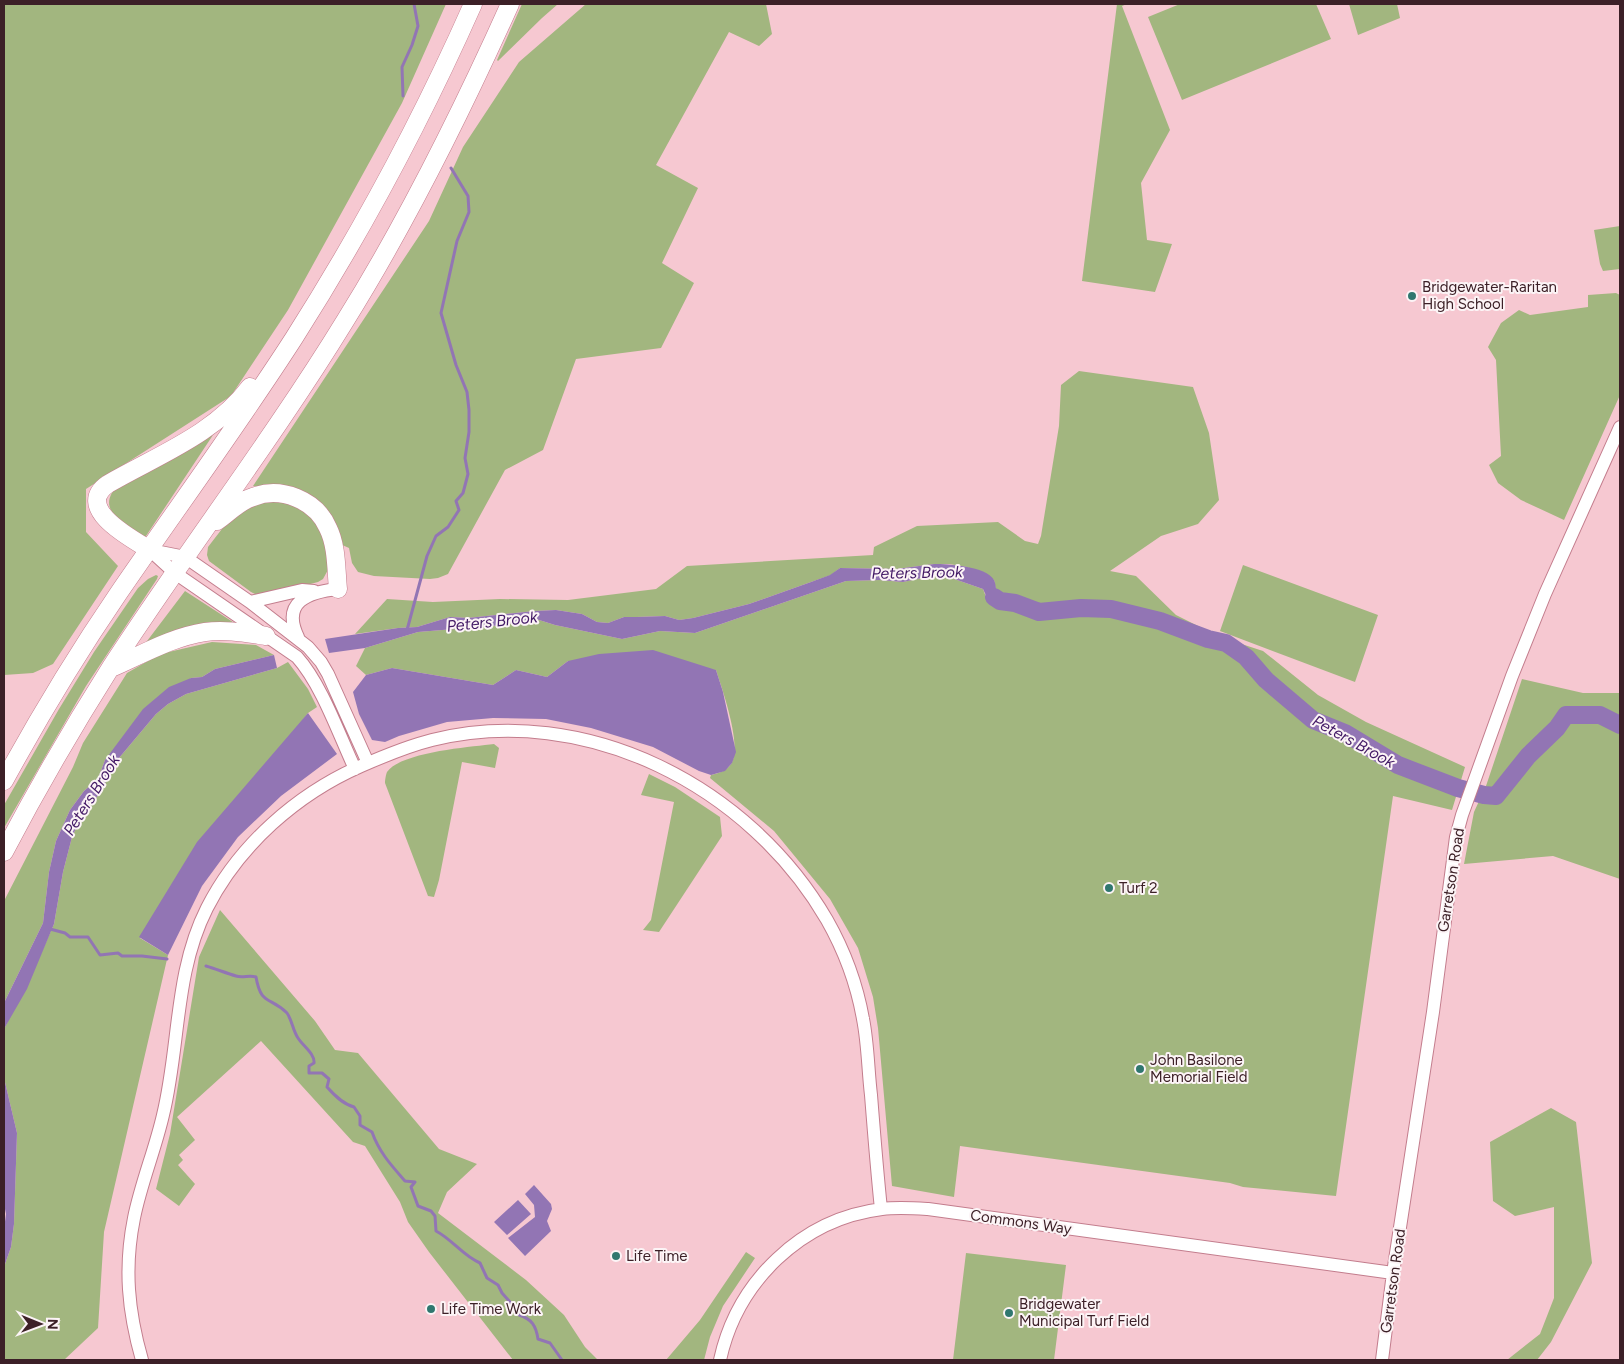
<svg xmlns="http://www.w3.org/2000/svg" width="1624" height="1364" font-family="Figtree,sans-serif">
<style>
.green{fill:#a2b67f}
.water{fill:#9275b4}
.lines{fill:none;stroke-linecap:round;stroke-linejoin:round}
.stream{stroke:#9275b4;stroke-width:3}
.river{stroke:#9275b4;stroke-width:18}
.minor-casing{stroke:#c37d8d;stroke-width:14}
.highway-casing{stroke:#c37d8d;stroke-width:19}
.minor{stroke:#fff;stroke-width:12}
.highway{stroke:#fff;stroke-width:18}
.poi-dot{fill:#30776f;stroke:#fcf4f6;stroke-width:2}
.labels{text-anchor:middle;stroke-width:4;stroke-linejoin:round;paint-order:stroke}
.poi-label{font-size:15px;fill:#3c2027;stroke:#fcf4f6;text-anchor:start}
.street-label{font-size:15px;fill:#3c2027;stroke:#fcf4f6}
.water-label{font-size:16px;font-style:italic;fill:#431a66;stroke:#fcf4f6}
</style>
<rect width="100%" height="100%" fill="#f6c8d1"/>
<path class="green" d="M4 4H446L402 103 288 310 231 396 86 489V532L118 566 53 664 33 673 4 675Z
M522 4H558L542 18 498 61 497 60Z
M586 4H766L772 34 759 46 729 32 656 165 698 188 662 263 694 283 661 348 576 359 543 450 505 470 448 574 438 578 430 579 374 576 358 572 352 563 349 548 340 544 294 489 253 486 429 221 463 147 519 62Z
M1117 4H1127L1122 6 1170 130 1141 183 1147 240 1172 244 1155 292 1082 281Z
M1180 4H1316L1331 39 1182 100 1148 17Z
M1349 4H1397L1400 18 1358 35Z
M1620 226V269L1603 271 1600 264 1594 230Z
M1616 293 1620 295V395L1564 520 1521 500 1498 483 1489 465 1501 456 1496 360 1488 347 1501 323 1519 310 1530 315 1588 307V295Z
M1079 371 1193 387 1209 433 1219 500 1198 524 1161 536 1110 571 1136 576 1176 615 1220 637 1263 651 1318 695 1366 722 1465 767 1452 810 1393 796 1336 1196 1243 1187 1230 1183 960 1146 954 1197 892 1186 878 1028 873 997 858 948 830 899 774 831 710 778 711 775C719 773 726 771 731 764 743 747 722 689 716 670L568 661 547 677 516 670 493 685 392 668 366 675 356 666 365 648 418 632 503 625 536 619 555 625 622 639 660 631 695 633 846 581 880 580 903 582 940 574 983 589 986 597 1014 603 997 595 994 580 967 567 949 564H934L897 569 840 568 831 575 811 582 749 604 693 618 679 620 665 616 636 617H624L608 623 597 622 582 614 556 610 535 611 468 618 450 617 417 627 398 628 355 634 387 599 433 602 500 599 568 600 656 589 687 566 873 555 874 547 917 526 998 522 1025 541 1038 544 1041 536 1059 426 1061 385Z
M213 435 146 536H143C122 522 93 509 120 483Z
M266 499 302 507 326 535 329 568 323 579 318 582 264 596 257 595 251 592 209 561 207 555 208 547 235 512Z
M1243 565 1378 615 1355 682 1220 631Z
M156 575 158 576 157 579 86 686 4 828V805L59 709 94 652 138 588 148 579Z
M185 591 236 624 141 649Z
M212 642 256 645 274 655 215 669 202 677 191 678 105 760 98 779 84 791 70 810 56 841 49 872 43 923 4 1003V901L73 767 83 743 127 673 160 654Z
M288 662 308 689 317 707 308 713 140 938 168 955 104 1232 98 1328 64 1360H4V1267L11 1247 14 1224 17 1133 4 1078V1029L32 974 54 924 63 872 72 837 81 817 99 794 119 758 156 714 168 704 186 694 277 668Z
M1522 679 1583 693H1620V879L1553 856 1464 864 1474 812 1486 786Z
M494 744 499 748 495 768 462 762 439 880 434 897 428 896 385 783C385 780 386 774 387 772 401 752 470 747 494 744Z
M649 774 675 787 720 817 722 836 659 932 643 930 651 920 674 802 641 795Z
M220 910 315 1021 335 1050 358 1053 439 1149 477 1164 447 1192 438 1213 526 1280 564 1315 585 1347 598 1360H513L429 1252 408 1222 400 1202 365 1146 353 1142 261 1041 177 1117 195 1140 179 1155 183 1160 178 1165 195 1184 179 1206 156 1189 170 1134 199 957Z
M1551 1108 1576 1122 1592 1263 1551 1342 1537 1360H1507L1540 1334 1554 1298V1207L1515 1216 1493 1201 1490 1142Z
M746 1252 755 1258 723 1306 710 1337 704 1360H666L700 1320Z
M966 1253 1066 1265 1054 1360H953Z"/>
<path class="water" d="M934 564C948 564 986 566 994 580 996 584 996 591 997 595L1005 600 1015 603C1000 609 989 604 983 589L940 574 903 582 880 580 846 581 695 633 660 631 622 639 555 625 536 619 503 625 418 632 365 648 329 653 325 639 398 628 417 627 450 617 468 618 535 611 556 610 582 614 597 622 608 623 624 617H636L665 616 679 620 693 618 749 604 811 582 830 575 840 568 897 569Z
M653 650 716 670 723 692 736 752 732 763 725 771 711 775 699 771 653 747 591 728 546 719 493 718 447 722 399 736 385 742 372 740 359 714 353 692 366 675 392 668 493 685 516 670 547 677 568 661 599 654Z
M274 655 277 668 186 694 168 704 156 714 119 758 99 794 81 817 72 837 63 872 54 924 27 989 4 1029V1003L43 923 49 872 56 841 70 810 84 791 98 779 105 760 143 709 169 687 191 678 202 677 215 669Z
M308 713 337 754 281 796 238 837 202 886 168 955 139 937 197 842Z
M4 1078 17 1133 14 1224 11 1247 4 1267V1229L6 1214 4 1204Z
M534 1185 551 1204 552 1209 547 1221 551 1231 525 1256 508 1238 535 1217 534 1205 525 1194Z
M518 1200 531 1214 507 1235 494 1222Z"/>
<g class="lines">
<path class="stream" d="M403 96 402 67 412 45 418 26 414 4
M407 630 427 556 436 536 448 527 459 510 456 501 463 493 468 474 465 458 469 432V410L467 392 456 365 441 313 457 241 469 212 468 196 451 168
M50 929 65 933 70 937H88L100 955 118 953 122 956H142L167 959
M206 966C216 969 226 973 236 976 242 978 250 975 256 977 261 1006 270 996 287 1013 292 1020 293 1031 298 1038 303 1046 315 1054 314 1063L309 1066V1073H322L329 1079 327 1087C335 1096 343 1104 354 1107L360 1116V1125L372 1132C379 1152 391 1165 405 1181L415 1182 411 1187 418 1206 431 1211 435 1216 436 1231C453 1240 463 1256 480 1263L487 1278 498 1285 502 1293 510 1302 519 1315C532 1319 536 1326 538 1339L550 1343 562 1360"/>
<path class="river" d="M994 597 1000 601 1015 603 1039 612 1081 608 1111 609 1160 621 1208 639 1226 643 1246 657 1266 680 1313 720 1345 733 1398 765 1458 788 1484 795 1496 796 1528 756 1557 728 1566 715H1600L1620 725"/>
<defs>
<path id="minor" d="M150 550 185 557 250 602 308 647 321 662 328 674 368 763
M152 552 175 573 297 657C322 685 339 735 355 769
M250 602 302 590 314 591
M298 637C281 602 308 592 338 589
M142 1360C128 1311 124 1268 134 1218 141 1183 155 1150 163 1115 180 1046 174 973 207 908 239 845 297 794 361 766 384 756 408 746 432 740 586 702 749 786 827 920 844 950 857 985 863 1019 868 1044 868 1070 871 1095 874 1133 877 1171 881 1209
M720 1360C737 1282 801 1219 882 1209 897 1207 912 1208 928 1209L1393 1273
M1382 1360 1393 1273 1433 1012 1456 837 1462 815 1512 676 1545 594 1620 427"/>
<path id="highway" d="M217 521C229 513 239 501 253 497 281 486 316 500 328 528 337 546 336 569 338 589
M150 550C132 539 73 508 108 484 158 455 215 434 250 387
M111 668C141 655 172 637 205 632 225 629 246 633 266 636
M4 781C39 717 77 654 118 594 177 508 238 425 294 338 362 231 422 119 473 4
M4 852C37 789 73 727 111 667 187 550 272 440 345 321 408 220 461 113 510 4"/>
</defs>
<use href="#minor" class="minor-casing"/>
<use href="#highway" class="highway-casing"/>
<use href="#minor" class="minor"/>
<use href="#highway" class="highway"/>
</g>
<g class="poi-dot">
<circle cx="1412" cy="296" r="5"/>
<circle cx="1109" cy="888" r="5"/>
<circle cx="1140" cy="1069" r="5"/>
<circle cx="616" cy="1256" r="5"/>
<circle cx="431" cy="1309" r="5"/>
<circle cx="1009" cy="1313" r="5"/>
</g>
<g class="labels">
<g class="poi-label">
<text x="1422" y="292">Bridgewater-Raritan<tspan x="1422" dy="17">High School</tspan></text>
<text x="1119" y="893">Turf 2</text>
<text x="1150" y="1065">John Basilone<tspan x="1150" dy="17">Memorial Field</tspan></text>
<text x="626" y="1261">Life Time</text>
<text x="1019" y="1309">Bridgewater<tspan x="1019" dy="17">Municipal Turf Field</tspan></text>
<text x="441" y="1314">Life Time Work</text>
</g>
<g class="street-label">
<text transform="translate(1451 880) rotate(-81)" y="5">Garretson Road</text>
<text transform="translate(1021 1222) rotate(8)" y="5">Commons Way</text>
<text transform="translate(1393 1281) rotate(-82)" y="5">Garretson Road</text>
</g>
<g class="water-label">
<text transform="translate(917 572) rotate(-1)" y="6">Peters Brook</text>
<text transform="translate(492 621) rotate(-6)" y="6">Peters Brook</text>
<text transform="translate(1354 741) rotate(29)" y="6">Peters Brook</text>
<text transform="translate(91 795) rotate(-58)" y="6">Peters Brook</text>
</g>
</g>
<rect width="1624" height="1364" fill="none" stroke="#3c2027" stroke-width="10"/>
<g transform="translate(40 1324) rotate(91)" stroke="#fcf4f6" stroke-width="4" paint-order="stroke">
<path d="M0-4L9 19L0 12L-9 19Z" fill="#3c2027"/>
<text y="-8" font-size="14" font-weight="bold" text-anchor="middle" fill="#3c2027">N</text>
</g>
</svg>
